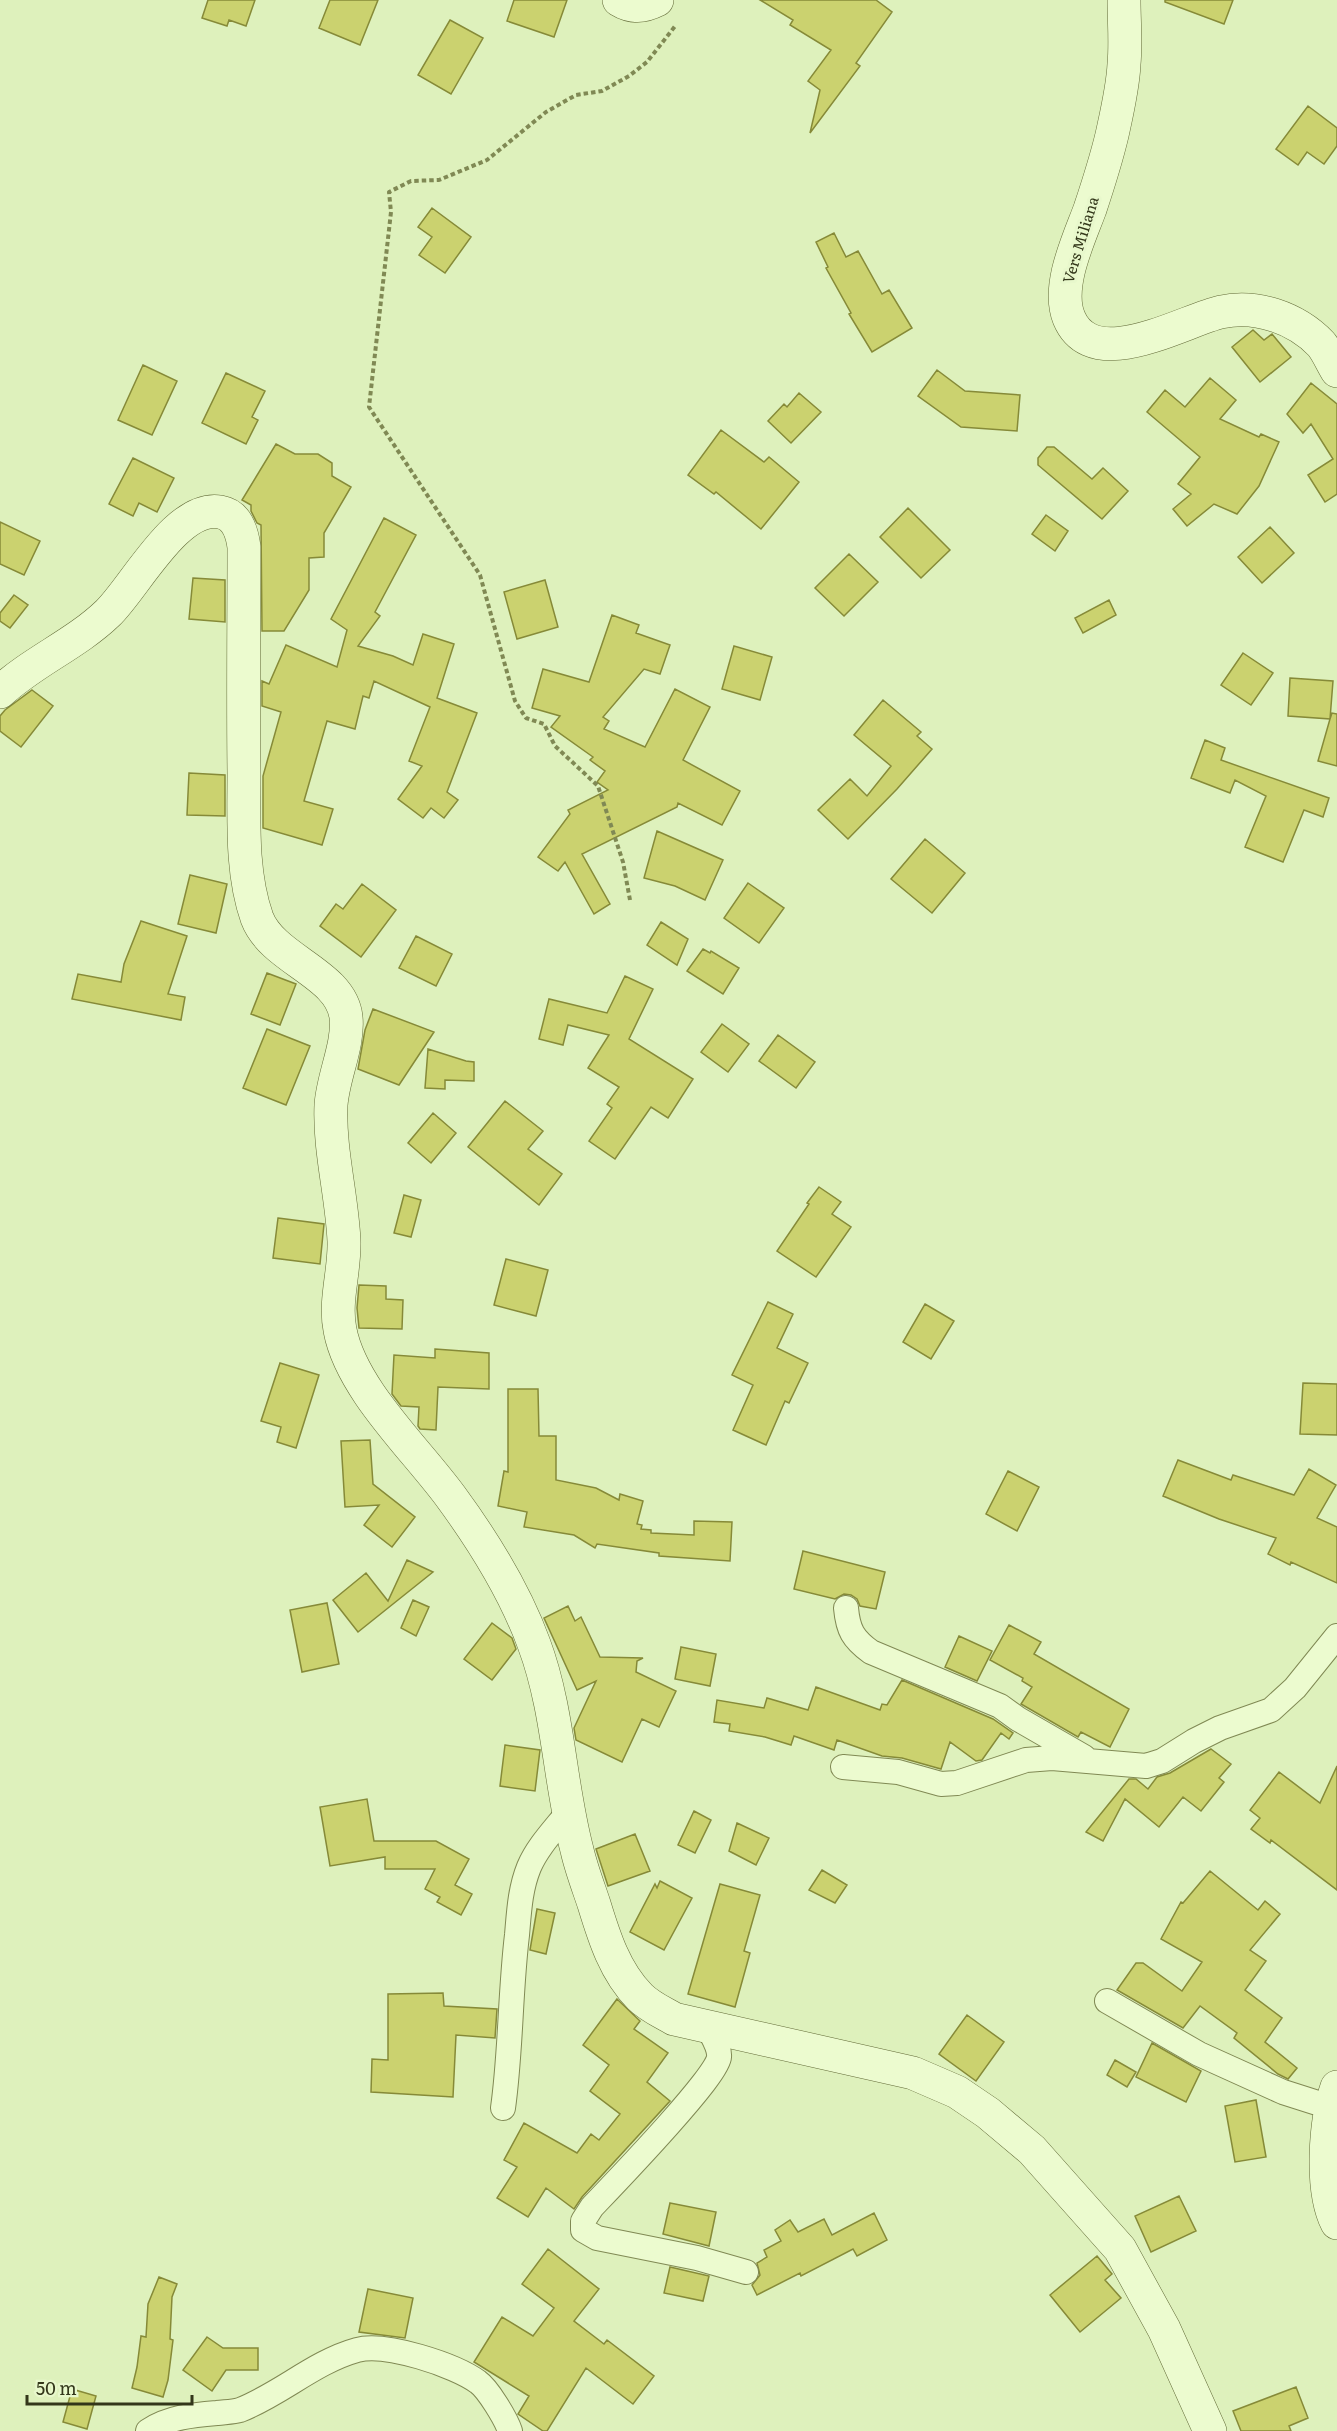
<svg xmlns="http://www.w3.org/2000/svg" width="1337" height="2431" font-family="Literata,serif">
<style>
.building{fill:#cbd26f;stroke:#868a38;stroke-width:1.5}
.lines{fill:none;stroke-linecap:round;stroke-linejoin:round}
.street-casing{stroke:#808954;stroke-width:26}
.secondary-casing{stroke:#636b38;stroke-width:34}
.path{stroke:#808954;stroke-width:4;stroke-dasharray:4.5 3;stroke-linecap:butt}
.street{stroke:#ecfbcf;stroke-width:24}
.secondary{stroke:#ecfbcf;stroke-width:33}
.labels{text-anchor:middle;stroke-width:6;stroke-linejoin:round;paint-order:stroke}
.street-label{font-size:15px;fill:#33371a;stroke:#e8f8cc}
</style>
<rect width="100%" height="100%" fill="#def1bc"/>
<path class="building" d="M208 0H255L246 26 229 20 227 26 202 18Z
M330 0H378L360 45 319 28Z
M514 0H567L554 37 507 21Z
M760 0H876L892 12 856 63 860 66 810 133 820 90 808 81 831 50 790 25 793 20Z
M1165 0H1233L1224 24 1165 2Z
M450 20 483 38 451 94 418 75Z
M1308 106 1337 128V146L1324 164 1307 152 1298 165 1276 149Z
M432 208 471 237 445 273 419 255 432 237 418 227Z
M834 233 846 257 858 251 882 294 889 290 912 328 872 352 849 314 851 313 826 268 828 267 816 242Z
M1253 330 1264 340 1272 334 1291 357 1260 382 1232 347Z
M143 365 177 381 152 435 118 420Z
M937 370 965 391 1020 395 1017 431 961 427 918 396Z
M226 373 265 391 252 417 258 420 246 444 202 423Z
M1210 378 1236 400 1220 419 1259 437 1261 434 1279 442 1259 486 1237 514 1214 504 1187 526 1173 509 1191 494 1178 484 1200 457 1147 412 1165 390 1185 407Z
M1311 383 1337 404V494L1325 502 1308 475 1333 459 1311 424 1303 433 1287 414Z
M799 393 821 412 791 443 768 421 784 404 787 407Z
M721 430 764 462 769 457 799 482 761 529 716 492 714 494 688 475Z
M276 444 295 454H318L332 463V476L351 487 324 533V557L309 558V590L284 631H262L261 525 257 523 251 511V505L242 500Z
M1047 447H1054L1092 479 1103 468 1128 491 1102 519 1038 465V458Z
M133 458 174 478 157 512 139 503 133 516 109 504Z
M908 508 950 550 921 578 880 537Z
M1046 515 1068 531 1055 551 1032 534Z
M384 518 416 535 375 612 380 616 358 646 393 656 413 665 423 634 454 644 437 698 477 713 447 792 458 800 444 818 431 808 423 818 398 799 422 766 409 761 430 707 374 681 369 698 363 696 355 729 327 721 304 801 333 809 322 845 263 828V776L281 712 262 706V681L269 684 286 645 337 667 347 630 331 619Z
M0 522 40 541 24 575 0 564Z
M1270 527 1294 553 1262 583 1238 557Z
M849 554 878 582 844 616 815 588Z
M193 578 225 580V622L189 619Z
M545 580 558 627 517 639 504 592Z
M14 595 28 605 10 628 0 621V613Z
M1109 600 1116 615 1083 633 1075 618Z
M612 615 639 625 636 633 670 645 660 674 644 669 603 717 609 721 604 729 645 747 675 689 710 707 683 760 740 791 722 825 678 803 677 807 582 854 610 904 594 914 565 862 558 871 538 857 570 814 568 810 608 790 597 782 605 771 590 760 593 757 551 727 560 716 532 708 543 669 589 682Z
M734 646 772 657 760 700 722 689Z
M1243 653 1273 673 1251 705 1221 685Z
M1290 678 1333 681 1330 719 1332 713 1337 714V766L1318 761 1330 719 1288 716Z
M32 690 53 706 21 747 0 731V716L5 710Z
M883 700 921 732 917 736 932 749 897 789 848 839 818 810 850 779 867 796 891 766 854 735Z
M1205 740 1225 748 1221 760 1329 798 1323 817 1304 810 1283 862 1245 847 1266 796 1235 780 1230 793 1191 778Z
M189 773 225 775V816L187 815Z
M657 831 723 860 705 900 675 886 644 878Z
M925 839 965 873 932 913 891 879Z
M190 875 227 884 216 933 178 924Z
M748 883 784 908 759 943 724 918Z
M362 884 396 910 361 957 320 926 336 904 343 909Z
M141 921 187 936 168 994 185 997 181 1020 72 999 78 974 121 982 124 964Z
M661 922 688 939 677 965 647 945Z
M416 936 452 954 436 986 399 968Z
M703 949 710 953 711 951 739 968 723 994 687 971Z
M267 973 296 984 280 1025 251 1014Z
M625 976 653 989 629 1039 693 1079 668 1118 651 1107 615 1159 589 1141 612 1108 607 1104 619 1087 588 1068 609 1035 568 1025 563 1045 539 1039 549 999 607 1013Z
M373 1009 434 1032 399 1085 358 1069 365 1030Z
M722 1024 749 1044 728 1072 701 1052Z
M267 1029 310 1046 286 1105 243 1088Z
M778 1035 815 1062 796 1088 759 1061Z
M428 1049 466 1061 474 1062V1081L445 1080V1089L425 1088Z
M505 1101 543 1131 528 1149 562 1174 539 1205 468 1147Z
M433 1113 456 1133 431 1163 408 1143Z
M819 1187 841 1202 832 1214 851 1227 816 1277 777 1251 809 1204 807 1203Z
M404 1195 421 1200 411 1237 394 1233Z
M278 1218 324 1224 320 1264 273 1258Z
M506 1259 548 1270 536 1316 494 1305Z
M359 1285 386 1286V1299L403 1300 402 1329 359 1328 357 1308Z
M768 1302 793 1314 777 1348 808 1363 789 1403 785 1401 766 1445 733 1430 753 1385 732 1375Z
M925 1304 954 1321 931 1359 903 1342Z
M435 1349 489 1353V1389L438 1387 436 1430 420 1429 418 1426 419 1407 401 1406 392 1394 394 1355 435 1358Z
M280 1363 319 1375 296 1448 277 1442 281 1427 261 1421Z
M1303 1383 1337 1384V1435L1300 1434Z
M508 1389H538L539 1436H556V1480L596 1488 619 1500 620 1494 643 1501 637 1524 642 1525 641 1529 651 1530V1533L694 1535V1521L732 1522 730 1561 659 1556V1553L597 1544 595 1548 574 1535 524 1527 527 1512 498 1506 504 1471 508 1472Z
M370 1440 373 1484 415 1517 392 1547 364 1525 379 1505 345 1507 341 1441Z
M1178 1460 1231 1480 1233 1475 1294 1495 1309 1469 1336 1485 1317 1518 1337 1527V1583L1291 1562 1290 1565 1268 1554 1276 1538 1219 1519 1163 1496Z
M1008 1471 1039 1487 1017 1531 986 1514Z
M803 1551 885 1572 876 1609 860 1606 857 1599 851 1595 844 1594 835 1599 794 1589Z
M407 1560 433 1572 358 1632 333 1600 366 1573 388 1601Z
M413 1600 429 1607 416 1636 401 1628Z
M327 1603 339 1664 302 1672 290 1610Z
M568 1606 575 1621 581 1617 600 1657 643 1658 637 1661 636 1672 676 1691 659 1727 642 1719 622 1762 576 1740 574 1728 596 1681 577 1690 544 1618Z
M492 1623 512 1638 516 1649 492 1680 464 1659Z
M1009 1625 1041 1642 1034 1654 1129 1709 1110 1747 1081 1732 1078 1737 1021 1704 1032 1687 1022 1681 1023 1678 990 1660Z
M959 1636 992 1651 977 1681 945 1667Z
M681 1647 716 1654 710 1686 675 1679Z
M902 1680 993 1719 1013 1733 1009 1739 1001 1733 982 1760 976 1761 950 1742 941 1769 902 1758 882 1756 837 1740 834 1750 794 1736 791 1745 765 1737 729 1731 730 1724 714 1722 717 1700 764 1708 767 1698 808 1710 816 1687 880 1710 882 1704 887 1705Z
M505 1745 540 1750 535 1791 500 1786Z
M1211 1749 1231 1764 1219 1778 1224 1782 1201 1811 1183 1797 1159 1827 1125 1799 1103 1841 1086 1832 1129 1779H1136L1148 1789 1157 1777 1170 1773Z
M1337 1766V1890L1271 1840 1270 1843 1251 1829 1260 1818 1250 1810 1279 1772 1320 1803Z
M367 1799 374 1841H436L469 1859 455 1885 472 1894 461 1915 437 1902 440 1897 425 1889 435 1869H385V1857L330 1866 320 1807Z
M694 1811 711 1820 695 1853 678 1845Z
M737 1823 769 1838 756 1865 729 1851Z
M635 1834 650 1871 608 1886 596 1849Z
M822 1870 847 1885 835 1903 809 1890Z
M1210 1871 1258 1910 1265 1901 1280 1914 1250 1950 1266 1961 1245 1990 1282 2018 1265 2042 1297 2068 1288 2079 1278 2074 1234 2038 1237 2033 1200 2006 1183 2028 1117 1990 1136 1963H1143L1182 1991 1202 1962 1161 1939 1181 1902 1183 1903Z
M660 1881 692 1898 664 1950 630 1932 655 1884 657 1888Z
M720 1884 760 1895 744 1951 750 1953 735 2007 688 1994Z
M537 1909 555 1913 546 1954 530 1950Z
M443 1993 444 2006 497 2009 495 2038 456 2035 453 2097 371 2092 372 2059 388 2060V1994Z
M617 1999 640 2021 634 2029 668 2053 647 2082 670 2101 582 2197 574 2209 546 2188 528 2217 497 2198 517 2167 504 2160 524 2123 577 2153 591 2134 599 2140 620 2114 590 2091 609 2065 583 2045Z
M967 2015 1004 2042 976 2081 939 2054Z
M1152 2043 1201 2071 1186 2102 1136 2077Z
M1115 2060 1136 2072 1127 2087 1107 2075Z
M1256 2100 1266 2157 1235 2162 1225 2106Z
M1179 2196 1196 2231 1151 2252 1135 2216Z
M670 2203 716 2212 709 2246 663 2234Z
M874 2213 887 2240 857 2256 853 2249 801 2276 800 2273 757 2295 752 2285 760 2275 757 2263 767 2257 764 2250 781 2241 775 2230 790 2220 798 2232 824 2219 832 2235Z
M548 2249 599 2289 574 2321 604 2344 607 2340 654 2376 633 2404 586 2368 547 2431H543L518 2414 529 2396 474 2362 502 2317 533 2336 554 2308 522 2284Z
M1097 2256 1112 2274 1105 2280 1121 2298 1080 2332 1050 2295Z
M670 2267 709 2276 703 2301 664 2293Z
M159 2277 177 2284 172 2297 170 2339 173 2340 168 2380 163 2397 132 2388 137 2367 141 2336 146 2337 148 2304Z
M368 2289 413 2298 405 2338 359 2332Z
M207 2337 223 2348H258V2370H226L212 2391 183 2370Z
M1296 2387 1308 2418 1289 2426 1291 2431H1241L1233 2411Z
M72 2389 96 2396 87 2429 63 2422Z"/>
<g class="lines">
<defs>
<path id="street" d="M846 1608C848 1630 853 1639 871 1652L1000 1706 1018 1719 1084 1757
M843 1767 898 1772 941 1784 957 1783 1026 1760 1052 1758 1146 1766 1162 1761 1194 1741 1220 1728 1271 1710 1295 1688 1337 1636
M1107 2001 1199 2054 1283 2092 1330 2107
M708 2027C712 2036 720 2047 719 2057 719 2075 611 2187 592 2207L583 2221V2230L597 2238 697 2258 746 2272
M503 2108C511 2051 510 1993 517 1935 519 1912 520 1889 529 1867 538 1846 555 1829 569 1811
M148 2431C169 2417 193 2415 217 2413 225 2412 233 2412 240 2410 281 2394 314 2362 357 2350 385 2342 455 2365 478 2382 488 2389 506 2419 510 2431"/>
<path id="secondary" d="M619 0C632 8 643 7 657 0
M1124 0C1124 21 1126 43 1124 64 1123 87 1117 112 1112 135 1106 160 1098 185 1090 209 1079 239 1056 286 1069 318 1093 375 1182 321 1221 312 1256 304 1296 318 1321 344 1327 351 1332 363 1337 371
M0 692C32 662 76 644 108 613 135 587 177 504 220 512 237 515 242 532 244 547 244 622 243 698 244 773 244 820 241 873 257 918 273 960 341 973 346 1017 349 1045 333 1076 331 1105 329 1150 342 1196 344 1241 345 1271 334 1301 340 1330 351 1389 416 1449 451 1497 484 1542 515 1592 534 1644 559 1711 559 1782 577 1850 581 1868 588 1886 594 1904 604 1937 615 1972 640 1997 650 2007 662 2012 674 2019L913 2073 957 2092 988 2113 1032 2150 1120 2249 1164 2329 1210 2431
M1337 2087C1325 2121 1320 2190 1337 2223"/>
</defs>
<use href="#street" class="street-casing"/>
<use href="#secondary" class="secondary-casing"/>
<path class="path" d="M630 900 623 862 598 786 555 746 544 724 526 718 515 701 480 575 369 407 391 212 389 192 411 181 439 180 487 160 546 112 576 95 602 91 629 76 647 62 676 25"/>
<use href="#street" class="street"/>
<use href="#secondary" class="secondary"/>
</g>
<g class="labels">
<g class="street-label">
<text transform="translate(1081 240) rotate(-73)" y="5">Vers Miliana</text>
</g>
</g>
<path d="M27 2395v9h165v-9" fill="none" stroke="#33371a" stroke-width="3"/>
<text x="36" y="2395" font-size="18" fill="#33371a" stroke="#e8f8cc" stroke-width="4.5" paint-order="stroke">50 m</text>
</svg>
